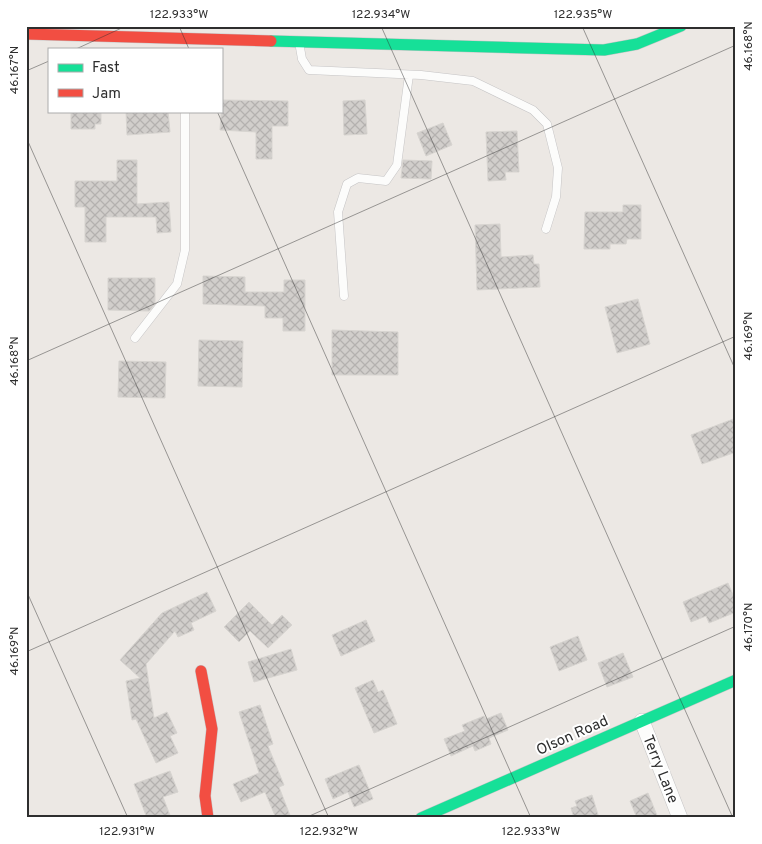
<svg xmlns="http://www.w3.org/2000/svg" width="762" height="844" font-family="Overpass,sans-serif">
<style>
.building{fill:url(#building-cross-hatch);stroke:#d7d4d0}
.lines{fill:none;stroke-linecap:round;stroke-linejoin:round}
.lane-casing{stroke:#c5c4c5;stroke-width:9}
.street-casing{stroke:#c5c4c5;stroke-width:16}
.fast-casing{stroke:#c5c4c5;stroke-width:12}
.jam-casing{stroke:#c5c4c5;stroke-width:12}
.lane{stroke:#fcfcfb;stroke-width:8}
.street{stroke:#fcfcfb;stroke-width:15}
.fast{stroke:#16e098;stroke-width:11}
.jam{stroke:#f24e42;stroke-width:11}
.ticks{fill:none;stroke:#2e2e2e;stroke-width:1;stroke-opacity:0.45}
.labels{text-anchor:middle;stroke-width:4;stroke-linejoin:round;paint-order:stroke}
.street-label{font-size:15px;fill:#2e2e2e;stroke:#fff}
.neatline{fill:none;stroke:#2e2e2e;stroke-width:2}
.ticks-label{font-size:12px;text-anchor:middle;fill:#2e2e2e}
</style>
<defs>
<pattern id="building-cross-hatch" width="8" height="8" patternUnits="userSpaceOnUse" patternTransform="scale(1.25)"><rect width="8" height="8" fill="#d1cecb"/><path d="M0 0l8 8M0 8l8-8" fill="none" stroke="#b4b1af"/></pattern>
</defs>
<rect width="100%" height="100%" fill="#ece8e4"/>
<path class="building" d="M222 100 288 101V126H272V159H256V132L220 130Z
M365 100 367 134 344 135 343 101Z
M71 111H101V124H95V129H71Z
M126 111H168L170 132 127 135Z
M443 123 452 145 426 156 417 133Z
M517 131 519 172H505L506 180 488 181 486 132Z
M117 160H137V204L169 202 171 232 157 233 156 217H106V242H85V207H75V181H117Z
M403 160 432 161 431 179 401 178Z
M623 205H641V239H627L626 244H610V249H584L585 212H623Z
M500 224 501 257 533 255 534 264H539L540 287 477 290 475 225Z
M203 276 245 277V292H284V280H305V331H283V318H265V306L203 304Z
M108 278H155V304L149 311 108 310Z
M638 299 650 344 617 353 605 307Z
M332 330 398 332V375H332Z
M199 340 243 341 242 387 198 386Z
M119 361 166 362 165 398 118 397Z
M736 418V452L702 464 691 435Z
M728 583 736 602V612L709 623 706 616 691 622 683 602Z
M207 592 216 611 191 623 194 630 178 637 175 631 146 664 154 718 167 712 177 733 170 736 178 753 156 763 136 719 132 720 126 681 140 678 120 660 162 613Z
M249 602 272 625 282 615 292 625 268 648 250 631 239 642 224 627Z
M366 620 375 641 341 656 332 635Z
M578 636 587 660 559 671 550 647Z
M291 649 297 670 254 682 248 662Z
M623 653 633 677 607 687 598 663Z
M373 680 378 692 383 690 397 724 374 733 355 688Z
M260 705 273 744 268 746 284 785 279 787 291 818H276L265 792 241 802 233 784 259 773 239 712Z
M501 713 508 730 489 738 491 744 475 751 473 746 451 756 444 739 465 731 462 725 484 716 486 719Z
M359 765 373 799 354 807 348 792 333 799 325 779Z
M170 771 178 792 163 797 171 818H147L134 784Z
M648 793 658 818H637L630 801Z
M592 795 599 818H574L571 808 577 806 575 801Z"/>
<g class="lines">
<defs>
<path id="lane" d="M299 42 302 59 309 70 421 75 473 81 533 110 547 124 558 168 556 197 546 229
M344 296 338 212 347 184 358 178 386 181 397 165 409 75
M135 338 177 284 185 250V111"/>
<path id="street" d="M642 721 680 818"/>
<path id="fast" d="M271 41 604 50 637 44 681 26
M421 818 736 680"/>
<path id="jam" d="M26 34 271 41
M201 671 212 729 205 796 208 818"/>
</defs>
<use href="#lane" class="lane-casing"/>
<use href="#street" class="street-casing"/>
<use href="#fast" class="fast-casing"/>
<use href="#jam" class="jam-casing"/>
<use href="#lane" class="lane"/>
<use href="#street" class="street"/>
<use href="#fast" class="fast"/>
<use href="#jam" class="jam"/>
</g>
<path class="ticks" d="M179 26 189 49M381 26 733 818M582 26 736 371M76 49 126 26M26 71 49 61M217 111 531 818M26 137 329 818M26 361 736 45M26 590 128 818M26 652 736 336M305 818 736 626"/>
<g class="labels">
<g class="street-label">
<text transform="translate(572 735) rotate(-24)" y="5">Olson Road</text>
<text transform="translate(661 769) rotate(68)" y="5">Terry Lane</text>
</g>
</g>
<rect width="762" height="844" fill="none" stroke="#ffffff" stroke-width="55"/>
<rect x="48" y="48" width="175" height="65" fill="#ffffff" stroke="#ababab"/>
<rect x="58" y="64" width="25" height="8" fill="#16e098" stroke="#ababab"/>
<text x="92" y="72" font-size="15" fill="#2e2e2e">Fast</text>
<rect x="58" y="89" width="25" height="8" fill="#f24e42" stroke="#ababab"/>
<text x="92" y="98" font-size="15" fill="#2e2e2e">Jam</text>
<rect x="28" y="28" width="706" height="788" class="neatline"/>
<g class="ticks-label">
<text x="179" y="18">122.933°W</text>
<text x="381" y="18">122.934°W</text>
<text x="583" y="18">122.935°W</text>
<text transform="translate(748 46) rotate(-90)" y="4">46.168°N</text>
<text transform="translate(14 70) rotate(-90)" y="4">46.167°N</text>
<text transform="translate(748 336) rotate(-90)" y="4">46.169°N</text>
<text transform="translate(14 361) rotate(-90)" y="4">46.168°N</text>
<text transform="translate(748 627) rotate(-90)" y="4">46.170°N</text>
<text transform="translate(14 651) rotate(-90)" y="4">46.169°N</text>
<text x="127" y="835">122.931°W</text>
<text x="329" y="835">122.932°W</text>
<text x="531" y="835">122.933°W</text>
</g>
</svg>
